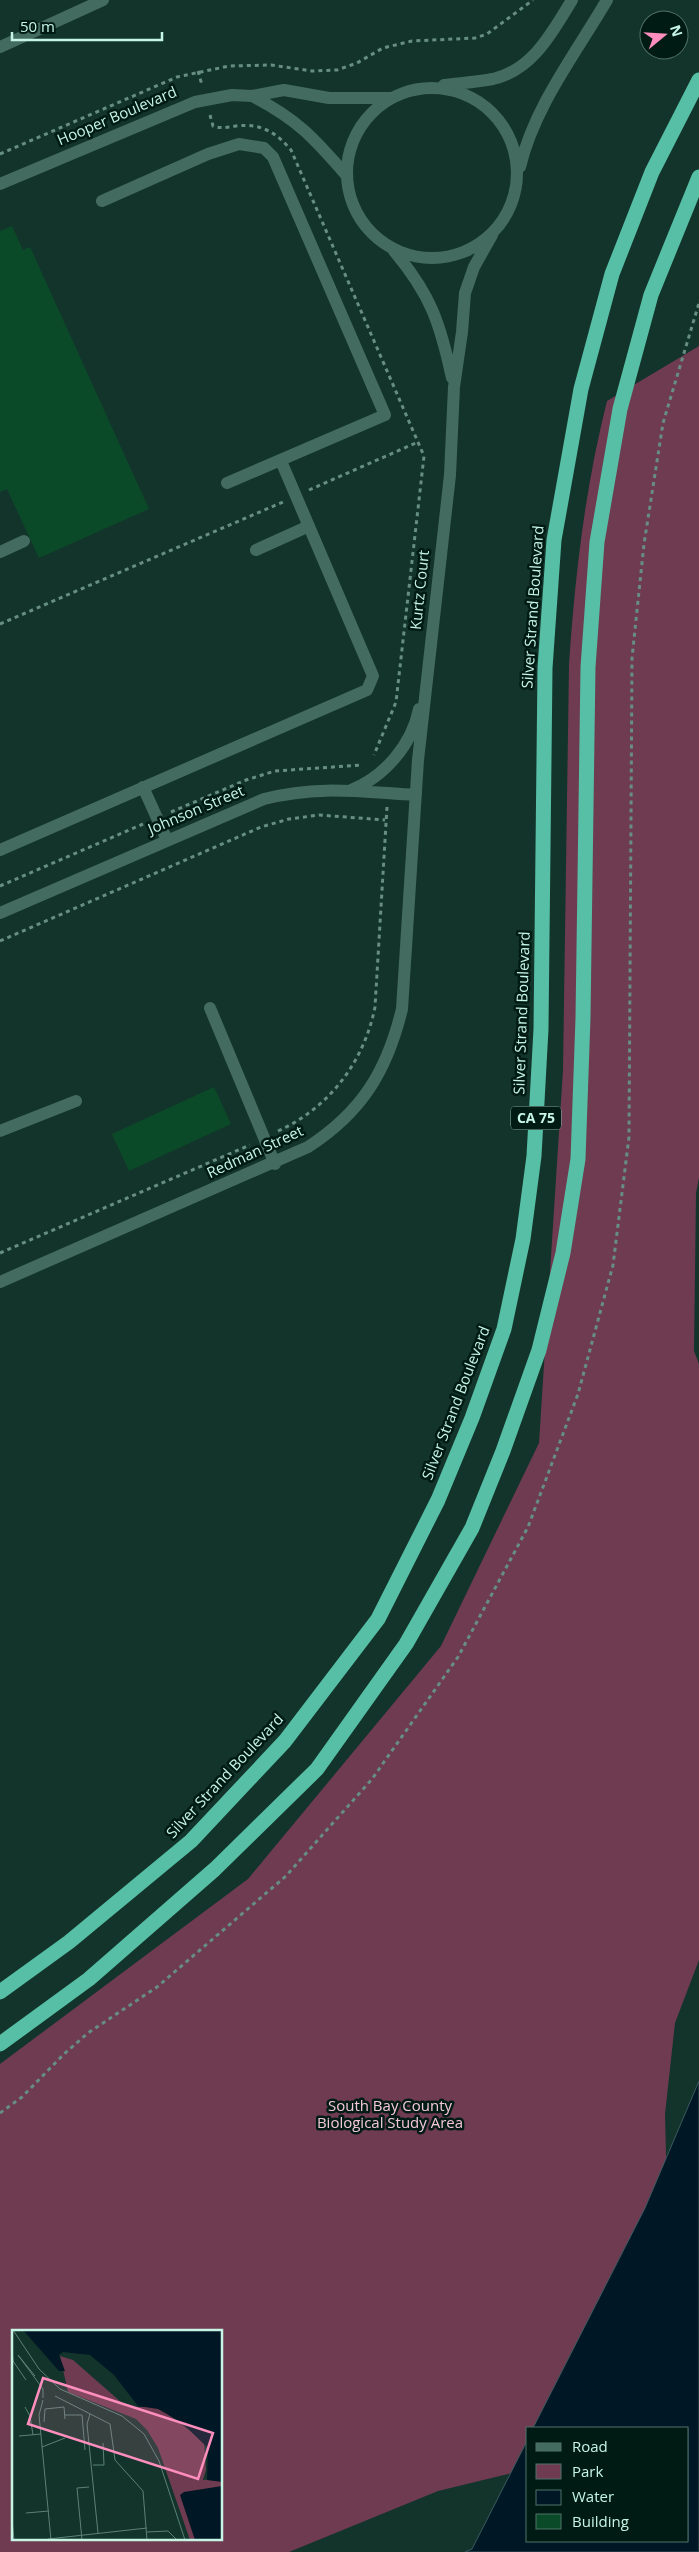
<svg xmlns="http://www.w3.org/2000/svg" width="699" height="2552" font-family="'Open Sans',sans-serif">
<style>
.green{fill:#6f3b51;fill-rule:evenodd}
.water{fill:#001725;stroke:#3b5a5f}
.building{fill:#0b4a29}
.lines{fill:none;stroke-linecap:round;stroke-linejoin:round}
.path{stroke:#668e82;stroke-width:3;stroke-dasharray:4 4;stroke-linecap:butt}
.minor{stroke:#446b60;stroke-width:12}
.highway{stroke:#56bfa5;stroke-width:15}
.labels{text-anchor:middle;stroke-width:5;stroke-linejoin:round;paint-order:stroke}
.shield{fill:#001b14;stroke:#8bb4a7;stroke-width:1}
.shield-label{font-size:14px;font-weight:bold;fill:#c6f5e6}
.street-label{font-size:15px;fill:#c6f5e6;stroke:#001b14}
.park-label{font-size:15px;fill:#f4c8d8;stroke:#001b14}
.inset-road{fill:none;stroke:#5b8176;stroke-width:1}
.view{fill:#fe8ebd;fill-opacity:0.15;stroke:#fe8ebd;stroke-width:2.5}
.inset-edge{fill:none;stroke:#c6f5e6;stroke-width:2.5}
</style>
<rect width="100%" height="100%" fill="#13342b"/>
<path class="green" d="M699 346V1178L696 1193 694 1351 699 1364V1960L675 2023 665 2114 667 2197 579 2428H528V2469L438 2491 289 2552H0V2064L248 1879 441 1646 539 1443 563 1070 569 665C575 576 585 488 607 401ZM14 2331H221V2538H14Z"/>
<path class="water" d="M699 2081V2552H465L472 2549 528 2439V2541H688V2428H533L645 2208Z"/>
<path class="building" d="M12 226 23 250 30 247 149 509 39 558 7 489 0 492V231Z
M214 1087 231 1124 129 1171 112 1134Z"/>
<g class="lines">
<path class="path" d="M198 71 202 85
M210 115 213 126C222 129 227 127 236 126 260 123 276 132 291 150L424 456 396 702 374 755
M0 154 177 77 229 66 271 65 312 71 337 70 357 63 383 48 412 41 475 38 487 34 533 0
M309 490 418 442
M0 624 283 502
M171 812 246 780 275 771 362 765
M0 886 143 824
M0 941 261 827 289 819 319 815 385 820
M278 1131C329 1108 364 1062 375 1007L387 807
M0 1253 250 1145
M0 2113 22 2097 64 2054 88 2033 157 1987 286 1876 372 1779 458 1657 528 1527 578 1394 613 1265 629 1137 632 658 644 544 663 423 699 303"/>
<path class="minor" d="M0 47 103 0
M444 85C460 83 477 82 493 79 533 70 553 31 572 0
M347 173a85 85 0 1 1 170 0a85 85 0 1 1-170 0Z
M252 96C297 119 314 138 347 176
M520 167C534 107 576 53 607 0
M0 184 195 102 232 95 252 96 284 90 329 98H391
M102 201 208 154 239 144 264 148 273 157 385 415 227 483
M394 251C431 295 440 323 452 378
M256 550 309 526
M0 552 24 541
M143 787 167 840
M351 790C384 777 412 745 419 709
M0 850 367 690 373 676 281 461
M0 913 264 799C319 785 361 792 416 795
M210 1008 275 1164
M0 1131 76 1101
M0 1282 308 1147C362 1112 387 1071 402 1009L418 760 450 475 454 387 462 332 465 293 474 267 492 235"/>
<path class="highway" d="M0 1992 69 1942 191 1841 285 1741 378 1619 438 1500 472 1418 504 1329 523 1239 534 1156 541 1029 545 668 554 540 581 389 612 274 652 172 699 80
M0 2044 89 1979 215 1869 317 1769 406 1644 472 1528 503 1451 539 1350 563 1253 578 1159 583 1018 588 667 597 542 620 409 651 295 699 177"/>
</g>
<g class="labels">
<rect class="shield" x="511" y="1106.5" width="50" height="23" rx="4"/>
<g class="shield-label">
<text x="536" y="1123">CA 75</text>
</g>
<g class="street-label">
<text transform="translate(117 116) rotate(-23)" y="5">Hooper Boulevard</text>
<text transform="translate(420 590) rotate(-84)" y="5">Kurtz Court</text>
<text transform="translate(533 607) rotate(-86)" y="5">Silver Strand Boulevard</text>
<text transform="translate(196 810) rotate(-23)" y="5">Johnson Street</text>
<text transform="translate(522 1013) rotate(-88)" y="5">Silver Strand Boulevard</text>
<text transform="translate(255 1152) rotate(-25)" y="5">Redman Street</text>
<text transform="translate(456 1403) rotate(-69)" y="5">Silver Strand Boulevard</text>
<text transform="translate(225 1776) rotate(-47)" y="5">Silver Strand Boulevard</text>
</g>
<g class="park-label">
<text x="390" y="2111">South Bay County<tspan x="390" dy="17">Biological Study Area</tspan></text>
</g>
</g>
<g transform="translate(12 2330)">
<rect width="210" height="210" fill="#13342b"/>
<path d="M48 26 61 30 110 73 121 77H146L192 111 194 140 191 150 210 148V210H178L146 118 135 100 124 89 56 62Z" fill="#6f3b51"/>
<path d="M11 0H210V152L195 150 196 118 169 92 146 79 126 76 102 45 78 25 51 22 47 25 53 41H47ZM210 156V210H183L168 165 172 162Z" fill="#001725"/>
<path class="inset-road" d="M1 0 27 39 48 59 110 86 132 104 147 131 173 210M0 21 1 31 14 50M6 25 31 59V68M6 25 23 46M43 66 98 94 103 130 131 161 135 210M31 70 27 85 39 210M13 77 18 86 21 105M78 84 75 94 86 203M53 85H70L73 120M32 92 33 79 52 77 53 89M7 106 29 104M30 117 53 108M81 135H92L91 113M14 183 37 181M0 190 2 210M135 202 156 201 165 210M36 209 135 198M70 210 65 158 77 157"/>
<path class="view" d="M31 48 201 103 186 149 16 94Z"/>
<rect width="210" height="210" class="inset-edge"/>
</g>
<rect x="526" y="2427" width="162" height="115" fill="#001b14" stroke="#4f7268"/>
<rect x="536" y="2443" width="25" height="8" fill="#446b60" stroke="#4f7268"/>
<text x="572" y="2452" font-size="15" fill="#c6f5e6">Road</text>
<rect x="536" y="2464" width="25" height="15" fill="#6f3b51" stroke="#4f7268"/>
<text x="572" y="2477" font-size="15" fill="#c6f5e6">Park</text>
<rect x="536" y="2490" width="25" height="15" fill="#001725" stroke="#4f7268"/>
<text x="572" y="2502" font-size="15" fill="#c6f5e6">Water</text>
<rect x="536" y="2514" width="25" height="15" fill="#0b4a29" stroke="#4f7268"/>
<text x="572" y="2527" font-size="15" fill="#c6f5e6">Building</text>
<g transform="translate(664 35) rotate(72)"><circle r="24" fill="#001b14" stroke="#4f7268"/>
<path d="M0-4L9 19L0 12L-9 19Z" fill="#fe8ebd"/>
<text y="-8" font-size="14" font-weight="bold" text-anchor="middle" fill="#c6f5e6">N</text>
</g>
<path d="M12 32v8h150v-8" fill="none" stroke="#c6f5e6" stroke-width="2.5"/>
<text x="20" y="32" font-size="15" fill="#c6f5e6" stroke="#001b14" stroke-width="4" paint-order="stroke">50 m</text>
</svg>
